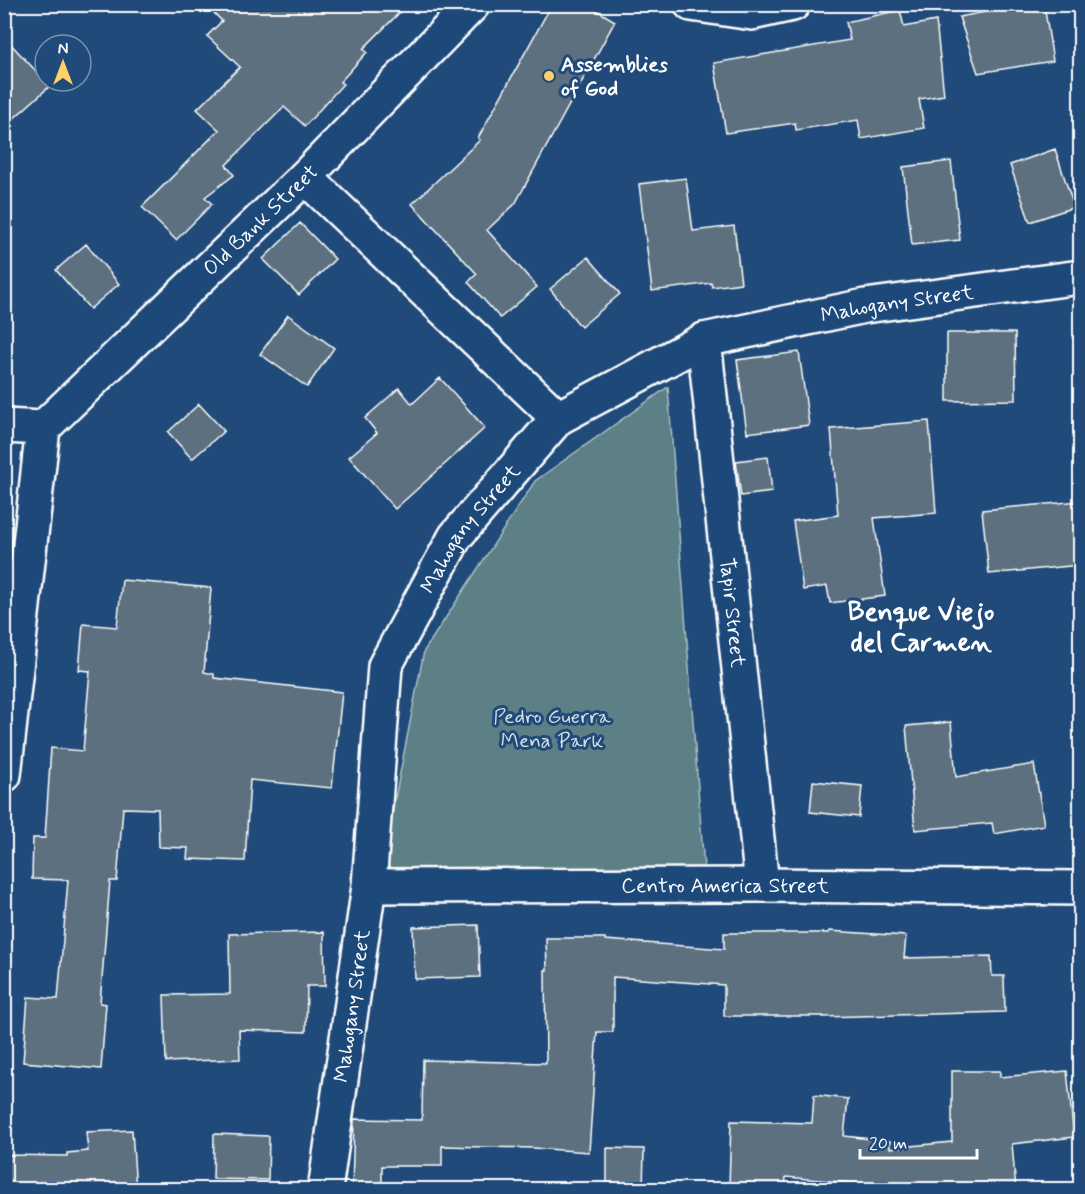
<svg xmlns="http://www.w3.org/2000/svg" width="1085" height="1194" font-family="Mynerve,sans-serif">
<style>
.green{fill:#5b8086;stroke:#adc0c2;stroke-width:1.5}
.building{fill:#5d707f;stroke:#fff;stroke-width:1.5}
.lines{fill:none;stroke-linecap:round;stroke-linejoin:round}
.minor-casing{stroke:#fff;stroke-width:38}
.minor{stroke:#1f4a7a;stroke-width:33}
.poi-dot{fill:#ffd166;stroke:#1f4a7a;stroke-width:2}
.labels{text-anchor:middle;stroke-width:6;stroke-linejoin:round;paint-order:stroke}
.poi-label{font-size:21px;font-weight:bold;fill:#fff;stroke:#1f4a7a;text-anchor:start}
.street-label{font-size:21px;fill:#fff;stroke:#1f4a7a}
.park-label{font-size:21px;fill:#d6dfe1;stroke:#1f4a7a}
.district-label{font-size:27px;font-weight:bold;fill:#fff;stroke:#1f4a7a}
</style>
<rect width="100%" height="100%" fill="#1f4a7a"/>
<filter id="ink" filterUnits="userSpaceOnUse"><feTurbulence type="fractalNoise" baseFrequency=".0167" numOctaves="2"/><feDisplacementMap in="SourceGraphic" scale="12" xChannelSelector="R" yChannelSelector="G"/><feConvolveMatrix kernelMatrix="1 2 1 2 8 2 1 2 1" color-interpolation-filters="sRGB"/></filter>
<g filter="url(#ink)">
<path class="green" d="M668 387 704 868 381 870 424 651 535 481Z"/>
<path class="building" d="M205 4H408L363 49 367 52 340 82 343 84 305 126 284 107 226 165 234 175 205 197 212 204 176 240 142 207 219 130 197 109 240 67 207 36 222 21Z
M552 4H586L615 21 515 204 487 230 537 287 500 318 468 282 477 274 412 204 480 140 478 138Z
M1026 4H1044L1053 61 978 73 959 17Z
M900 10 904 27 936 21 944 95 919 99 924 128 861 139 858 120 796 130 795 123 726 133 714 63 850 40 846 22Z
M4 37 50 86 4 127Z
M1055 149 1074 207 1030 222 1010 165Z
M951 161 960 240 912 245 903 167Z
M686 178 693 231 734 226 741 283 712 287 711 283 652 291 639 184Z
M300 223 335 259 299 295 263 259Z
M86 244 119 284 90 309 56 270Z
M588 257 620 294 581 327 550 289Z
M288 315 334 348 307 387 260 354Z
M947 333H1015L1016 400 947 401Z
M799 352 809 425 747 433 737 360Z
M440 378 485 428 395 509 349 457 377 433 365 418 399 388 412 404Z
M199 404 224 431 192 459 168 432Z
M929 421 936 513 874 518 885 596 830 603 827 586 803 590 793 521 838 515 831 429Z
M768 457 772 492 741 496 736 461Z
M1080 501V565L989 574 982 510Z
M122 580 211 588 204 672 214 674V678L342 692 332 788 250 780 245 861 187 859 188 848 159 847 158 809 123 808 117 881H110L100 1003 106 1004 101 1069 23 1062 28 997 58 999 68 880 32 879 33 838H45L51 748 83 751 90 671 79 670 83 624 117 627Z
M951 722 956 777 1034 764 1044 825 994 834 992 823 915 830 906 726Z
M813 781 862 786 859 817 810 812Z
M478 925 480 977 415 979 413 927Z
M829 931 906 936 904 958 991 956 992 976H1004L1005 1012 823 1017V1016H724V985L613 977V1032H597L589 1152 533 1148 442 1146V1166H382V1190H352L354 1119 422 1120 423 1060 546 1063 545 970H547L546 938H605V940L724 949V933H829Z
M324 932 325 986H307L306 1032 239 1030 240 1059 166 1062 164 995 230 994 229 934Z
M952 1071H1000V1077L1067 1071 1074 1137 1012 1144 1016 1190H932L786 1177 785 1189 729 1187 731 1121 812 1123 814 1095 848 1099 844 1136 890 1141V1148L952 1142Z
M132 1130 136 1190H4V1155L67 1156V1153L88 1151 86 1132Z
M214 1134 269 1136 268 1180 213 1179Z
M607 1148 644 1149 643 1190H607Z"/>
<g class="lines">
<defs>
<g id="minor">
<path d="M691 4 752 13 793 4"/>
<path d="M305 177 558 418"/>
<path id="s1" d="M704 340 762 885"/>
<path id="s2" d="M4 426 43 428 305 177 473 4"/>
<path d="M4 775 43 428"/>
<path id="s3" d="M369 886 762 885 1080 888"/>
<path id="s4" d="M325 1190 369 886 385 666 455 537 558 418 704 340 865 306 1080 277"/>
</g>
</defs>
<use href="#minor" class="minor-casing"/>
<use href="#minor" class="minor"/>
</g>
</g>
<circle class="poi-dot" cx="549" cy="76" r="6"/>
<g class="labels">
<g class="poi-label">
<text x="561" y="71">Assemblies<tspan x="561" dy="24">of God</tspan></text>
</g>
<g class="street-label">
<text dy="7" stroke="none"><textPath href="#s2" startOffset="340">Old Bank Street</textPath></text>
<text dy="7" stroke="none"><textPath href="#s4" startOffset="1194">Mahogany Street</textPath></text>
<text dy="7" stroke="none"><textPath href="#s4" startOffset="690">Mahogany Street</textPath></text>
<text dy="7" stroke="none"><textPath href="#s1" startOffset="274">Tapir Street</textPath></text>
<text dy="7" stroke="none"><textPath href="#s3" startOffset="356">Centro America Street</textPath></text>
<text dy="7" stroke="none"><textPath href="#s4" startOffset="186">Mahogany Street</textPath></text>
</g>
<g class="park-label">
<text x="552" y="723">Pedro Guerra<tspan x="552" dy="24">Mena Park</tspan></text>
</g>
<g class="district-label">
<text x="921" y="620">Benque Viejo<tspan x="921" dy="31">del Carmen</tspan></text>
</g>
</g>
<rect width="1085" height="1194" fill="none" stroke="#1f4a7a" stroke-width="24"/>
<rect x="12" y="12" width="1061" height="1170" fill="none" stroke="#fff" stroke-width="2" filter="url(#ink)"/>
<g transform="translate(63 63)"><circle r="28" fill="#1f4a7a" stroke="#7992af" stroke-width="1.5"/>
<path d="M0-4.5L10 22L0 15L-10 22Z" fill="#ffd166"/>
<text y="-9" font-size="16" font-weight="bold" text-anchor="middle" fill="#ffffff">N</text>
</g>
<path d="M860 1149v9h117v-9" fill="none" stroke="#ffffff" stroke-width="3"/>
<text x="869" y="1149" font-size="18" fill="#ffffff" stroke="#1f4a7a" stroke-width="4.5" paint-order="stroke">20 m</text>
</svg>
